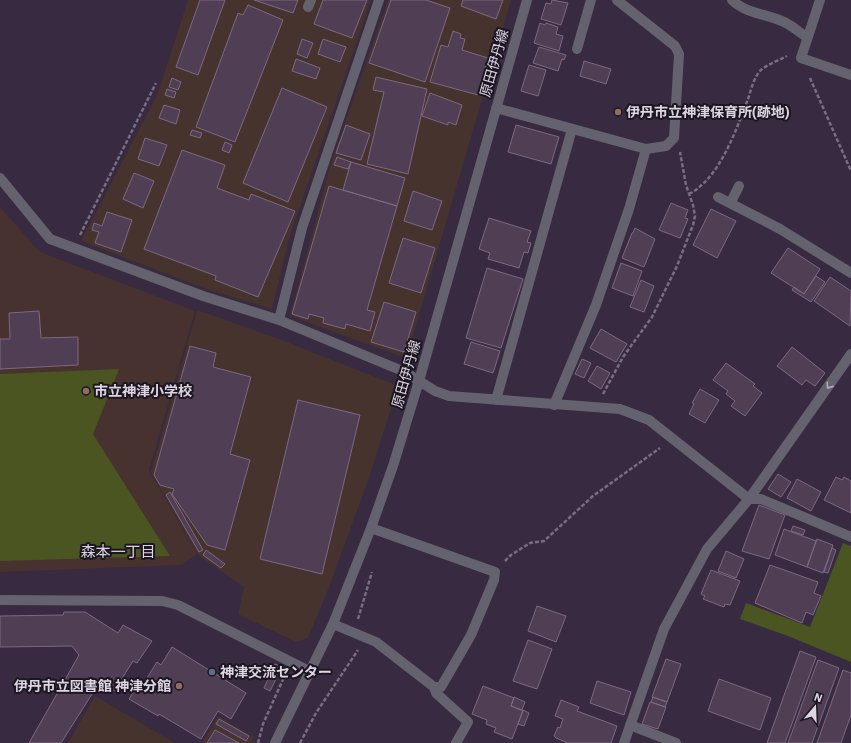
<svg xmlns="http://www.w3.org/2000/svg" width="851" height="743" font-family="'IBM Plex Sans','Noto Sans JP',sans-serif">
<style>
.industrial{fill:#46332e}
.education{fill:#473230}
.green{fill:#4a5521}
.building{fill:#503e55;stroke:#7d6982}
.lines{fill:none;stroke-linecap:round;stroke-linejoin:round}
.path{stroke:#796e81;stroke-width:2.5;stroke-dasharray:4 2;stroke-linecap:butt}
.minor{stroke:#65626f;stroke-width:10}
.oneway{stroke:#b3adbb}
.education-dot{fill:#8d6e63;stroke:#1c1620;stroke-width:1.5}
.service-dot{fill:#5c6f8a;stroke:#1c1620;stroke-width:1.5}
.labels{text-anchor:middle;stroke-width:4;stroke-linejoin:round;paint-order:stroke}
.street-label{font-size:14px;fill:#ddd5e4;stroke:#1c1620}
.poi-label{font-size:14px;font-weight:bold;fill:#ddd5e4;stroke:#1c1620;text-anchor:start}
.neighbourhood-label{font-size:15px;fill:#ddd5e4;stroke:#1c1620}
</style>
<rect width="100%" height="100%" fill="#382a41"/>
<path class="industrial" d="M188 0H371L289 239 272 309 209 290 81 241 158 93Z
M388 0H511L407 356H400L290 316 331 163Z
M197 310 279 339 398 386 370 475 329 587 308 638 296 642 238 614 244 587 198 555 151 472Z
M95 696 175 743H68Z
M218 716 254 737 252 743H202Z"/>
<path class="education" d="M0 207 40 252 195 311 149 470 197 554 182 565 0 572Z"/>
<path class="green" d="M119 369 93 434 170 556 0 561V374Z
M843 543 851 546V662L788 636 740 619 746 603 810 627Z"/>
<path class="building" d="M200 0H225L198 75 176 67Z
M254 0H298L293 13Z
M323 0H367L352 38 314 24Z
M391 0H426L450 8 425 82 369 63Z
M463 0H503L496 19 461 6Z
M552 0 568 3 561 25 541 19 546 3 551 4Z
M248 5 283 20 235 142 196 127 238 13 243 15Z
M540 23 545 25 546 23 558 27 556 34 563 36 559 51 534 43Z
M453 31 461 34 460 38 465 39 462 50 488 58 478 95 430 82 441 45 448 47Z
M302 39 313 43 307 58 297 54Z
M323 39 346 47 340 62 318 54Z
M539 47 566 55 564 60 562 59 558 71 533 63Z
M296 59 320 68 316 79 292 71Z
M584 61 611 69 606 84 580 76Z
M529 65 546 70 538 96 521 91Z
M376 77 427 89 408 174 367 164 384 92 373 90Z
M172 78 181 82 178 90 169 87Z
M282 88 327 107 288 202 243 183Z
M167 89 176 92 174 98 165 95Z
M430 93 462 105 456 125 448 122V125L422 116Z
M164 105 180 110 176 124 159 118Z
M346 125 370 134 361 160 336 153Z
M516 125 559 137 551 164 508 152Z
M192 130 202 133 200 138 190 135Z
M145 138 167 145 159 166 138 159Z
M225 142 232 145 229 153 222 150Z
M182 150 225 165 217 188 249 200 251 194 295 211 258 297 215 280 216 276 144 249Z
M337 157 351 162 348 169 334 165Z
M351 162 405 178 397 206 343 190Z
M134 173 154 181 143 208 123 199Z
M329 186 397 206 367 310 375 312 370 331 346 324 345 329 323 323 324 318 309 314 308 319 292 314Z
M413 191 442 201 432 230 404 221Z
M671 203 688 210 685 218 688 219 680 238 659 230Z
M711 209 736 221 717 258 693 245Z
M107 212 132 220 121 252 95 243 99 232 92 230 94 223 102 226Z
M489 218 531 231 527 242 531 243 528 253 524 252 519 268 488 259 490 253 479 249Z
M635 228 655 239 644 267 622 258 632 233H633Z
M403 238 435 248 421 293 389 283Z
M788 248 820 269 804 294 771 273Z
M621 263 642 271 633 296 612 288Z
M487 268 523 279 501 348 466 338Z
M816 276 825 282 811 302 792 290 794 287 804 294Z
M830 277 851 291 850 326 814 301Z
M641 280 654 286 644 312 630 307Z
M384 302 416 312 404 352 371 342Z
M39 311 41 338 78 337V365L0 369V339H10L9 313Z
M601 329 627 344 616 362 590 348Z
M471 342 500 351 493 373 464 364Z
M190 346 216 353 213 367 251 377 230 454 250 460 225 550 207 545 172 494 174 489 160 485 154 475Z
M792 347 825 373 815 386 806 380 802 385 777 366Z
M582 359 591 363 584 378 575 374Z
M726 363 755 384 753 386 762 393 745 416 731 406 735 401 726 394 728 391 713 380Z
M597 366 610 373 601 389 588 381Z
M700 389 719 400 705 423 689 414 694 404 692 403Z
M298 400 360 415 322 574 260 559Z
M778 474 791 482 781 497 768 489Z
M836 477 842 480 844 477 851 481V513L824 500Z
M797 479 821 492 811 511 787 498Z
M170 492 203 550 199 552 166 495Z
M759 505 785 515 769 559 742 551Z
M793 526 805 530 803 535 791 531Z
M784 529 816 541 807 567 775 555Z
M817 539 833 545 823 573 807 567Z
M832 548 836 550 828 573 824 572Z
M206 550 225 564 221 568 203 555Z
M726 551 744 559 736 578 718 571Z
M770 565 818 582 814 593 821 596 813 615 806 612 802 623 755 603Z
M711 570 740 581 730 605 725 604 724 607 703 599 705 596 701 594Z
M537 606 566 616 556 642 528 631Z
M64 612H85L118 633 123 625 152 641 137 663 133 661 114 691 99 683 61 743H29L79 655 72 646 0 647V616L63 615Z
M528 640 552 649 537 689 513 681Z
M172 647 246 693 231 719 218 711 201 739 159 714 158 716 129 699 141 680 145 681 157 662 161 665Z
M800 651 816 657 785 743H767Z
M666 659 681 664 667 702 652 697Z
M818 660 839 668 812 743H788Z
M275 664 282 667 270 691 264 688Z
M843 670 851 673V715L841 743H817Z
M719 679 771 698 760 730 708 711Z
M597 681 631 692 624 715 590 703Z
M483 686 514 698 511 706 523 711 512 739 494 732 496 728 486 724 487 720 472 714Z
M514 697 525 702 522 710 511 706Z
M653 697 667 702 665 707 651 702Z
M561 700 579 707 577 711 617 726 611 743H568L556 738 554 736 558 727 560 728 563 719 555 716Z
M650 702 666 707 658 729 642 724Z
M523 710 529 713 524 726 518 724Z
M219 719 249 736 246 741 216 724Z
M215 730 239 743H207Z"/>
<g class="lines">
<path class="path" d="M810 78 851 171
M689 194C720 178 736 130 748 99 751 90 754 76 762 69 769 64 779 60 787 56
M80 235 156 83
M603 394 623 357 652 317 677 266 693 225 695 216 693 205 686 185 680 152
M505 561 511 555 530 543 544 541 593 496 660 448
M358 619 372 572
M258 743 263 724 285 675
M300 743 316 713 358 650"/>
<path class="minor" d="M732 0C746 14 769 14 786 23 794 27 800 33 807 37
M820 0 801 58 851 75
M308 7 311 0
M577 49 591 0
M496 108 646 149 666 146 674 138 679 54 675 46 617 0
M0 178 50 239 203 296 279 320 405 372 435 391 449 396 620 409 649 420 749 499H761L851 537
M718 197 780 229 851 273
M731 202 739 186
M279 320 302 228 379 0
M496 400 572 129
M554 405 596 305 629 209 646 149
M0 600 162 601 178 605 311 672
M333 624 376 642 434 687H441L471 635 494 580 495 572 371 528
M434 687 436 693 468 722 456 743
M630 725 676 743
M275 743 333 624 371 528 393 466 419 381 527 0
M624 743 664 629 707 549 749 499 851 354"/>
</g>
<defs><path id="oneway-chevron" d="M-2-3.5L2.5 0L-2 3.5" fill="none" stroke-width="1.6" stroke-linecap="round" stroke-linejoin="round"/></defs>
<use class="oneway" href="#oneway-chevron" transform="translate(829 386) rotate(125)"/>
<g class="education-dot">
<circle cx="618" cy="112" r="4"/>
<circle cx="86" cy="391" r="4"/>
<circle cx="179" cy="686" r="4"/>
</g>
<circle class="service-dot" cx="212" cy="672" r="4"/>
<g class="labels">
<g class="street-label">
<text transform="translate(494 63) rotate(-74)" y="5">原田伊丹線</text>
<text transform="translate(406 374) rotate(-74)" y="5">原田伊丹線</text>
</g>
<g class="poi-label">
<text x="626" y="117">伊丹市立神津保育所(跡地)</text>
<text x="94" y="396">市立神津小学校</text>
<text x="220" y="677">神津交流センター</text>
<text x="171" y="691" text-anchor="end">伊丹市立図書館 神津分館</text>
</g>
<g class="neighbourhood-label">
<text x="118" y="557">森本一丁目</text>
</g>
</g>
<g transform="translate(815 707) rotate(19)" stroke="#1c1620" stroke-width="3" paint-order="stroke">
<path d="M0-3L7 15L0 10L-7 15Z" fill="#ddd5e4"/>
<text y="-6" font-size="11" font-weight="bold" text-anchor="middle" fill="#ddd5e4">N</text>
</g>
</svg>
